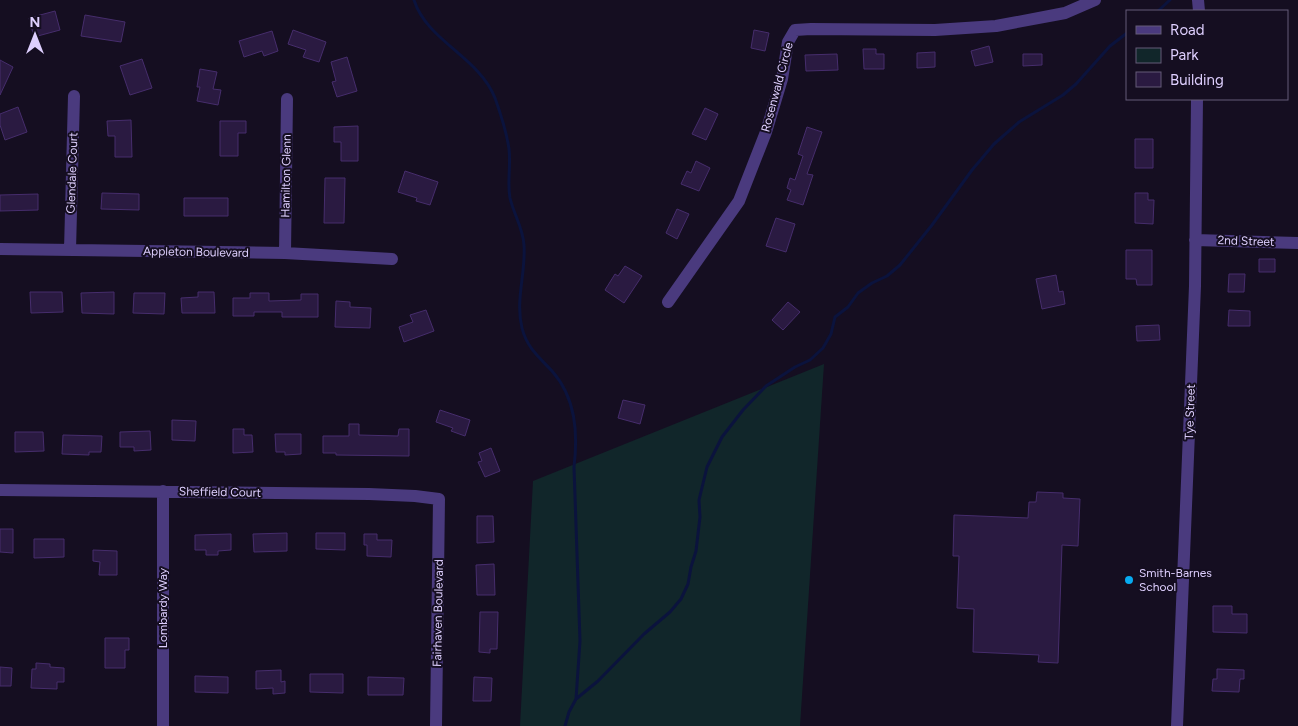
<svg xmlns="http://www.w3.org/2000/svg" width="1298" height="726" font-family="Figtree,sans-serif">
<style>
.green{fill:#11262a}
.lines{fill:none;stroke-linecap:round;stroke-linejoin:round}
.stream{stroke:#0b133d;stroke-width:3}
.building{fill:#2a1a41;stroke:#462d6c}
.minor{stroke:#4a3a7e;stroke-width:12}
.poi-dot{fill:#07abf1;stroke:#150e21;stroke-width:2}
.labels{text-anchor:middle;stroke-width:4;stroke-linejoin:round;paint-order:stroke}
.street-label{font-size:12px;fill:#decffe;stroke:#150e21}
.poi-label{font-size:12px;fill:#decffe;stroke:#150e21;text-anchor:start}
</style>
<rect width="100%" height="100%" fill="#150e21"/>
<path class="green" d="M824 364 800 726H520L533 481Z"/>
<g class="lines">
<path class="stream" d="M414 0C427 41 479 57 495 98 500 112 507 135 509 149 511 166 507 182 510 198 514 215 523 228 524 245 526 273 515 300 522 328 527 348 539 357 552 371 576 398 578 433 574 467L580 641 576 699
M1158 11 1170 0
M565 726 569 712 576 699 598 681 644 634 670 612 681 599 688 584 691 567 696 551 700 517 699 500 707 467 722 437 743 410 766 386 795 367 810 360 823 348 831 334 835 317 848 307 858 293 872 283 887 276 900 265 932 225 972 170 994 144 1019 122 1063 95 1076 84 1110 46 1127 33"/>
</g>
<path class="building" d="M55 11 60 30 34 37 29 18Z
M85 15 125 22 121 42 81 36Z
M293 30 326 42 319 62 303 57 306 50 288 44Z
M754 30 769 33 765 51 751 48Z
M272 31 278 51 264 56 262 51 244 57 239 41Z
M989 46 993 62 975 66 971 51Z
M863 49H876V54H884V69H864Z
M935 52V67L917 68V53Z
M837 54 838 70 806 71 805 55Z
M1023 54H1042V65L1023 66Z
M347 57 357 91 337 97 332 82 336 81 331 62Z
M142 59 152 88 130 95 120 66Z
M0 60 13 67 0 95Z
M200 69 217 72 213 89 221 90 218 105 197 101 200 87H197Z
M18 107 27 132 5 140 0 125V114Z
M705 108 718 114 706 140 692 134Z
M131 120 132 157H115V136H108L107 121Z
M220 121H246V133H238V156H220Z
M358 126V161H341V142H334V127Z
M807 127 822 132 807 174 813 175 803 205 787 200 791 190 787 188 790 178 795 180 803 156 798 154Z
M1135 139H1153V168H1135Z
M696 161 710 168 699 191 681 184 687 171 691 173Z
M405 171 438 182 430 205 416 201 417 198 398 192Z
M325 178H345L344 223H324Z
M102 193 139 194V210L101 209Z
M1135 193H1148V200H1154L1153 224 1135 223Z
M38 194V210L0 211V195Z
M184 198H228V216H184Z
M677 209 689 214 677 239 666 233Z
M776 218 795 224 786 252 766 246Z
M1126 250H1152V285H1137L1136 279H1126Z
M1259 259H1275V272H1259Z
M625 266 642 276 624 303 605 290 615 274 618 276Z
M1229 274H1245L1244 292H1228Z
M1056 275 1059 292 1063 291 1065 304 1042 309 1036 279Z
M30 292H62L63 312 31 313Z
M114 292V314L82 313 81 293Z
M198 292H214L215 313H182L181 298 198 297Z
M134 293H165L164 314 133 313Z
M250 293H269V301L301 300V294H318V317H282V312H254V316H233V298H250Z
M336 301 350 302V307L371 308 370 328 335 327Z
M788 302 800 312 783 330 772 320Z
M426 310 434 331 404 342 399 327 413 322 410 315Z
M1229 310 1250 311V326H1228Z
M1159 325 1160 340 1137 341 1136 326Z
M623 400 645 405 640 424 618 418Z
M440 410 470 420 465 436 451 431 453 428 436 422Z
M172 420 196 421 195 441 172 440Z
M349 424H359V435L398 436 399 429H409V456L336 455V453H323V436H349Z
M233 429H244V435H252L253 452 233 453Z
M150 431 151 450 134 451V447H120V432Z
M15 432H43L44 451 15 452Z
M275 434H301V454L285 455V452H276Z
M63 435 102 436 101 452H89V455L62 454Z
M491 448 500 471 485 477 478 462 482 461 479 453Z
M1037 492 1063 493V498L1080 499 1078 546 1062 545 1058 663 1038 662 1039 655 973 652 974 609 957 608 959 556H953L954 515 1028 518 1029 502H1036Z
M477 516H493L494 542 477 543Z
M0 529H13V553L0 552Z
M287 533V551L254 552 253 534Z
M316 533H345V550L316 549Z
M231 534V550L218 551V555H206V550H195V535Z
M364 534H377V540H392L391 557 367 556V545H364Z
M34 539H64V557L34 558Z
M93 550 117 551V575H99L100 562 93 561Z
M494 564 495 595H477L476 565Z
M1213 606H1232V614H1247V633L1213 632Z
M480 612H498L497 649H490V653L479 652Z
M105 638H129V650H125V668H105Z
M36 663 50 664V667L64 668V682H57V689L31 688 32 669H36Z
M0 667 12 668 11 686H0Z
M1217 669 1244 670V679H1240L1239 692 1212 691 1213 679H1217Z
M281 670V682L285 681V693L273 694V688L256 689V671Z
M310 674H343V693L310 692Z
M195 676 228 677V693L195 692Z
M368 677 404 678 403 695H368Z
M474 677 492 678 491 701H473Z"/>
<g class="lines">
<path class="minor" d="M1198 0 1199 11
M1195 240 1298 243
M0 249 285 253 392 259
M70 250 74 96
M285 253 287 99
M668 302 739 201 766 132 782 79 788 42 795 30 811 29 935 30 996 26 1065 13 1095 0
M0 490 369 494 415 496 439 499 436 726
M163 726V491
M1177 726 1195 286 1197 99"/>
</g>
<circle class="poi-dot" cx="1129" cy="580" r="5"/>
<g class="labels">
<g class="street-label">
<text transform="translate(777 87) rotate(-75)" y="4">Rosenwald Circle</text>
<text transform="translate(72 173) rotate(-88)" y="4">Glendale Court</text>
<text transform="translate(286 176) rotate(-89)" y="4">Hamilton Glenn</text>
<text transform="translate(1246 241) rotate(2)" y="4">2nd Street</text>
<text transform="translate(196 252) rotate(1)" y="4">Appleton Boulevard</text>
<text transform="translate(1190 412) rotate(-88)" y="4">Tye Street</text>
<text transform="translate(220 492) rotate(1)" y="4">Sheffield Court</text>
<text transform="translate(163 608) rotate(-90)" y="4">Lombardy Way</text>
<text transform="translate(438 613) rotate(-89)" y="4">Fairhaven Boulevard</text>
</g>
<g class="poi-label">
<text x="1139" y="577">Smith-Barnes<tspan x="1139" dy="14">School</tspan></text>
</g>
</g>
<rect x="1126" y="10" width="162" height="90" fill="#150e21" stroke="#655b79"/>
<rect x="1136" y="26" width="25" height="8" fill="#4a3a7e" stroke="#655b79"/>
<text x="1170" y="35" font-size="15" fill="#decffe">Road</text>
<rect x="1136" y="48" width="25" height="15" fill="#11262a" stroke="#655b79"/>
<text x="1170" y="60" font-size="15" fill="#decffe">Park</text>
<rect x="1136" y="72" width="25" height="15" fill="#2a1a41" stroke="#655b79"/>
<text x="1170" y="85" font-size="15" fill="#decffe">Building</text>
<g transform="translate(35 35)" stroke="#150e21" stroke-width="4" paint-order="stroke">
<path d="M0-4L9 19L0 12L-9 19Z" fill="#decffe"/>
<text y="-8" font-size="14" font-weight="bold" text-anchor="middle" fill="#decffe">N</text>
</g>
</svg>
